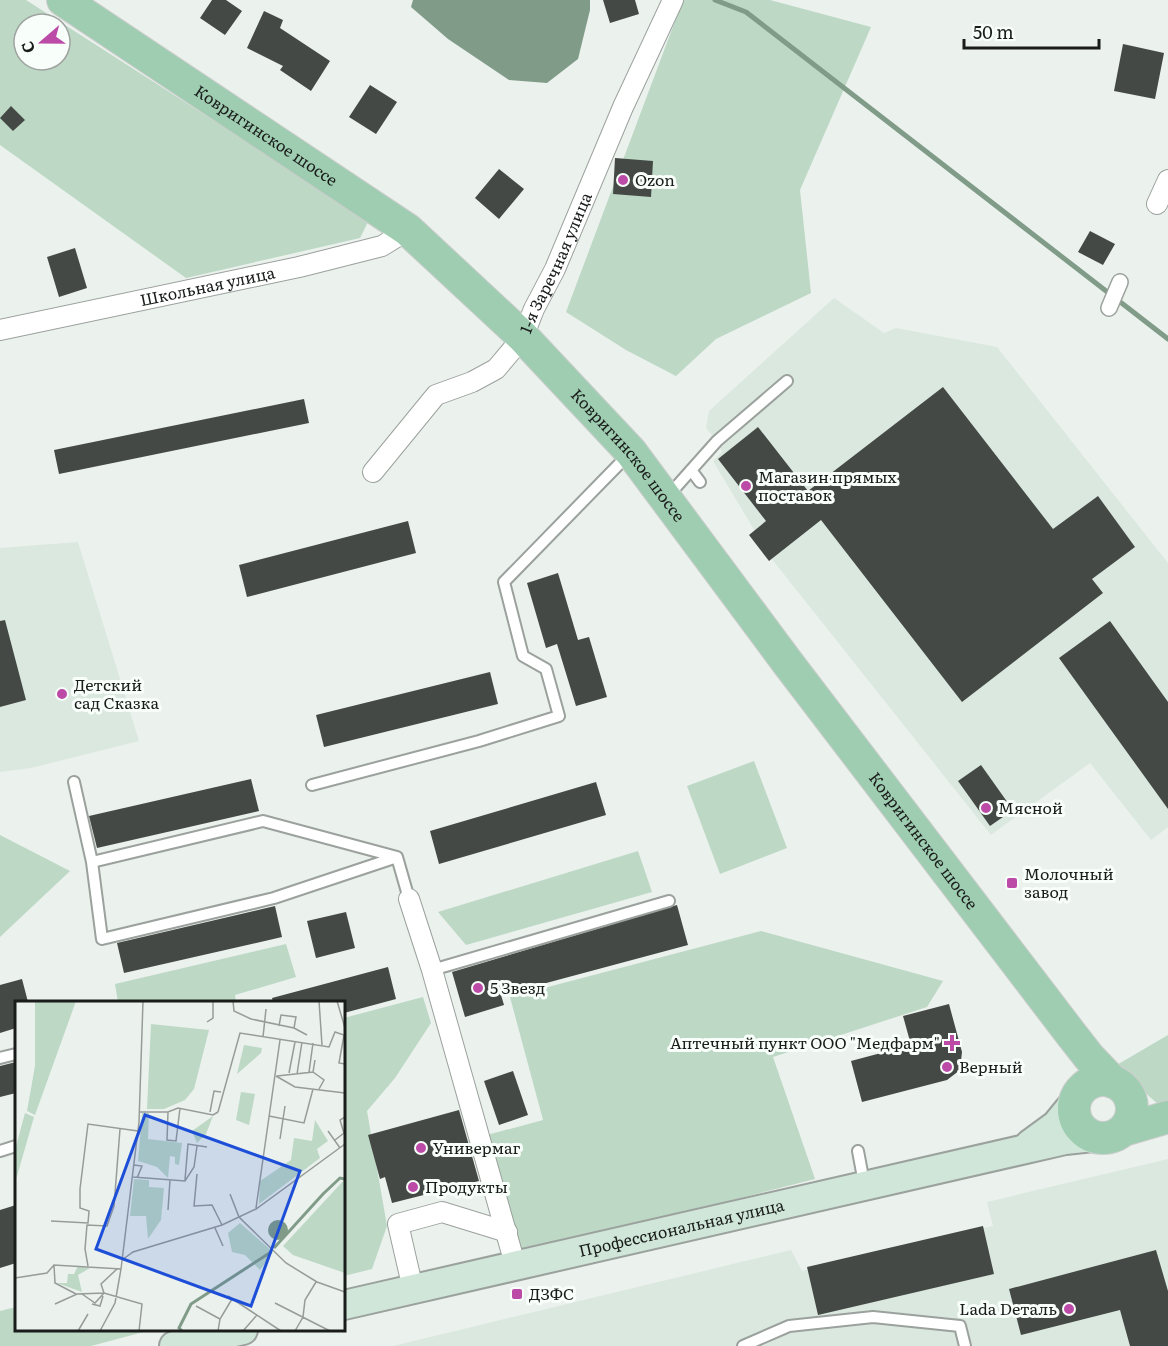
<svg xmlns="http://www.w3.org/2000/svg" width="1168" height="1346" font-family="Literata,serif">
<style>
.built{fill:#dbe8df}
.green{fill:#bdd8c5;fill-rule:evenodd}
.water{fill:#809c89}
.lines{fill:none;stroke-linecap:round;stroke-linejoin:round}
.stream{stroke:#809c89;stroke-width:5}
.building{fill:#444945}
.service-casing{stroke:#9ba19d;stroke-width:14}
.pedestrian-casing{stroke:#9ba19d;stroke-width:18}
.minor-casing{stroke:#9ba19d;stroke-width:22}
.secondary-casing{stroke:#9ba19d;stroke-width:32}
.primary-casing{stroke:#cccdcd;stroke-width:34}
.service{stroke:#fff;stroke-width:10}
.pedestrian{stroke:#fff;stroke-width:15}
.minor{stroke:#fff;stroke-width:20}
.secondary{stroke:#cfe6d8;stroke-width:28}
.primary{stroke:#9fcdb1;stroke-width:32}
.poi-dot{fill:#bb4ba7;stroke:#f8fefa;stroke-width:2}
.labels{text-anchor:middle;stroke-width:6;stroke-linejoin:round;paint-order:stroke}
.street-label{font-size:16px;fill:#191c1a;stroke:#f8fefa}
.poi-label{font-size:16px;fill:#191c1a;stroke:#f8fefa;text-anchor:start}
.inset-river{fill:none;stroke:#809c89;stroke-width:3}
.inset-road{fill:none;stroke:#979c99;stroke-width:1.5}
.view{fill:#1d4ed8;fill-opacity:0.15;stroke:#1d4ed8;stroke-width:3}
.inset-edge{fill:none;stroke:#191c1a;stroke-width:3}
</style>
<rect width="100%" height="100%" fill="#ebf1ed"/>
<path class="built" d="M834 298 884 333 896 328 997 347 1168 563V827L1151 840 1090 763 991 835 771 558 713 461 722 452 717 441 706 428 709 411Z
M78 542 139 741 31 768 0 772V548Z
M1168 1159V1346H393L791 1250 802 1271 993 1226 987 1202Z"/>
<path class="green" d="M0 0H26L369 220 360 238 186 278 0 145ZM24 24H60V60H24Z
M683 0H770L871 27 800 190 811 293 716 339 676 376 626 350 566 312Z
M754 761 787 848 720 874 687 786Z
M0 835 70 871 0 937Z
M638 851 652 892 466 945 438 912Z
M761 931 943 981 927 1007 773 1057 815 1179 523 1254 487 1135 543 1120 510 997Z
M286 944 296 977 235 995 236 1002H118L115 984Z
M423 997 431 1023 395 1078 367 1111 387 1226 372 1269 344 1276V1018Z
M1168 1035V1104L1159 1105 1115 1066Z
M16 1307V1330H151L91 1346H0V1311Z"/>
<path class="water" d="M413 0H590V10L578 59 547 83 509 80 448 39 411 7Z"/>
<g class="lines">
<path class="stream" d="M715 0 746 12 1168 339"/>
</g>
<path class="building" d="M212 0H226L242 11 225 35 200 18Z
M603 0H635L639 14 610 23Z
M264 11 283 20 280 28 330 61 311 91 280 70 283 66 247 48Z
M1123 44 1164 53 1155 99 1114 91Z
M370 85 397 102 376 134 349 117Z
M11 106 25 120 13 131 0 118Z
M615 158 653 161 651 197 613 194Z
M499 169 524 189 499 219 475 198Z
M1090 231 1115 244 1103 265 1078 252Z
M75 248 87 288 59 297 47 257Z
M943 387 1053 529 1098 496 1135 547 1092 579 1103 593 962 702 821 520 769 561 749 535 766 521 718 459 758 427 808 491Z
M304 399 309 423 59 474 54 450Z
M408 521 416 553 247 597 239 565Z
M558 573 578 640 589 637 607 697 576 706 557 644 546 648 527 583Z
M5 620 26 700 0 707V621Z
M1110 621 1168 702V809L1059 658Z
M490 672 498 704 324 747 316 715Z
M981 765 1013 810 990 826 958 781Z
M251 779 259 811 97 848 89 816Z
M596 782 606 815 439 864 430 831Z
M677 905 688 945 501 995 504 1005 465 1017 452 972Z
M275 906 282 937 124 973 117 943Z
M346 912 355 948 316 958 307 921Z
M388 967 396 999 344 1013V1002H273L272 998Z
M22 979 28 1002H16V1028L0 1033V985Z
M949 1004 962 1052 960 1070 947 1080 862 1102 851 1061 911 1045 903 1016Z
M16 1062V1093L0 1097V1066Z
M513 1071 528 1115 499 1125 484 1081Z
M459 1110 479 1181 392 1203 385 1177 380 1179 368 1135Z
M16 1205V1263L0 1268V1210Z
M983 1226 994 1274 818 1315 807 1267Z
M1156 1250 1168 1291V1346H1130L1120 1310 1021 1335 1009 1289Z"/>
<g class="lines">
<defs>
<path id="service" d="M691 470 700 482
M668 496 717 441 787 381
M74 782 92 862 102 939 274 898 397 857
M312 785 479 741 559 716 546 669 523 656 504 582 629 454
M92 862 263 821 397 857 409 899
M432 970 669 901
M0 1058 16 1054
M0 1151 16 1146
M858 1151 864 1183
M743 1346 789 1326 873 1317 960 1326 965 1346"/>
<path id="pedestrian" d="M1109 308 1120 282"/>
<g id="minor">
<path d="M1157 204 1168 180"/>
<path id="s1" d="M0 330 299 267 382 246 408 230"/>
<path id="s2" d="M373 472 436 395 472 382 496 369 523 337 534 309 555 269 623 107 673 0"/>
<path d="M409 899 432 970 515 1264"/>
<path d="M413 1289 398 1224 442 1212 507 1232"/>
</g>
<g id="secondary">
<path d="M1030 1144 1056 1125 1074 1103"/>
<path id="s3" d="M344 1305 1065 1140 1093 1137"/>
<path d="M174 1346 243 1330"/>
</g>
<g id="primary">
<path id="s4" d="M63 0 408 230 523 337 631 452 787 662 1071 1034 1089 1057 1113 1082"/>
<circle cx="1103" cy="1109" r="29"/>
<path d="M1124 1130 1168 1117"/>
</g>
</defs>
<use href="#service" class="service-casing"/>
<use href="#pedestrian" class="pedestrian-casing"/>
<use href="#minor" class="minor-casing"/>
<use href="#secondary" class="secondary-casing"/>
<use href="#primary" class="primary-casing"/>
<use href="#service" class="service"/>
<use href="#pedestrian" class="pedestrian"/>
<use href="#minor" class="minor"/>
<use href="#secondary" class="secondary"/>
<use href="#primary" class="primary"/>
</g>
<g class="poi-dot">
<circle cx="623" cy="180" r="6"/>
<circle cx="746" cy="486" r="6"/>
<circle cx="62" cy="694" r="6"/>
<circle cx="986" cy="808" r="6"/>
<rect x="1006" y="877" width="12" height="12" rx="3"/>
<circle cx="478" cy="988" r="6"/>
<path d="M949 1034h6v6h6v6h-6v6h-6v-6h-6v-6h6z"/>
<circle cx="947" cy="1067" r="6"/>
<circle cx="421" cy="1148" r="6"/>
<circle cx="413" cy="1187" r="6"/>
<rect x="511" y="1288" width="12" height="12" rx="3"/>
<circle cx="1069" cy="1309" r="6"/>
</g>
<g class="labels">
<g class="street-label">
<text dy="6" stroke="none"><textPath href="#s4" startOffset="244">Ковригинское шоссе</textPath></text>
<text dy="6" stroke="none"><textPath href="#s2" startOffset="288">1-я Заречная улица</textPath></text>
<text dy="6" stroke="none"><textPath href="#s1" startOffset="212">Школьная улица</textPath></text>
<text dy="6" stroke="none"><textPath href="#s4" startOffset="730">Ковригинское шоссе</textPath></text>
<text dy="6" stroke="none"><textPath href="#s4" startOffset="1216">Ковригинское шоссе</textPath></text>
<text dy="6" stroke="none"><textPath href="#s3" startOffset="346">Профессиональная улица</textPath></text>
</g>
<g class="poi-label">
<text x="635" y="186">Ozon</text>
<text x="758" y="483">Магазин прямых<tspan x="758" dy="18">поставок</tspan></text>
<text x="74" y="691">Детский<tspan x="74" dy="18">сад Сказка</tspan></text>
<text x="998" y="814">Мясной</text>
<text x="1024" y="880">Молочный<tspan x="1024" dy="18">завод</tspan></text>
<text x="490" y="994">5 Звезд</text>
<text x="940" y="1049" text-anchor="end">Аптечный пункт ООО "Медфарм"</text>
<text x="959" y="1073">Верный</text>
<text x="433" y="1154">Универмаг</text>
<text x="425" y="1193">Продукты</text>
<text x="529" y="1300">ДЗФС</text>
<text x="1057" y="1315" text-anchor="end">Lada Dеталь</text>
</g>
</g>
<g transform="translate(15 1001)">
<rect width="330" height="330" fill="#ebf1ed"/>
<path d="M20 0H61L20 114 12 110 20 65ZM136 23 194 29 179 88 170 99 149 108H132ZM229 44 247 47 246 52 222 73ZM226 91 240 93 234 124 221 119ZM10 112 19 116 0 182V149ZM127 112H134L133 138 167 142 164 164 160 163V156L155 155 153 177 142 166 123 160ZM198 115 191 133 182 142 177 130ZM300 119 313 140 302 148 305 157 244 203 245 180 276 159 279 137 297 140ZM119 178 134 179V186L149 187 146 219 133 238 131 215H115ZM330 178V272L278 254 268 245ZM225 222 258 251 245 269 230 254 217 251 213 232ZM63 265 75 267 63 274 67 291 42 282H52L53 273H59Z" fill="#bdd8c5"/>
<path d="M253 229a10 10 0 1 1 20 0a10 10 0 1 1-20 0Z" fill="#809c89"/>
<path class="inset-river" d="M259 247 308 193 325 177 330 178M167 330 164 327 176 303 256 251"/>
<path class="inset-road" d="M218 0 219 10 236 18 279 27 292 34M304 0 307 44M322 0 330 27M192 21 198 17V0M264 25 266 14 281 16 279 27M248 36 251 8M294 71 298 42M298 71 309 79 304 88M274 72 280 41M282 73 287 41M261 75 280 86 330 92M262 75 298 71 300 59M124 111H153L163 107 198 114 203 111M153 111 152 139 161 140 165 107M195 111 199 90 206 91M203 111 225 32 314 46 320 31 329 34 324 62 330 63M254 115 289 122 298 88M313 130 325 147M265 138 270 105M320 139 329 132 325 119 330 116M119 164 127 165 122 177M182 173 179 205 197 204 207 224M118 176 170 180 179 166 182 145M170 179 173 143 192 146M215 193 224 216 271 262 302 281 330 291M241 207 265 39M153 209 155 179M36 220 73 222 74 210 65 207V188L73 123 123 130M200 227 208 245M107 259 118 251 207 224 241 208 330 143M73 265 70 248 72 224 92 225 99 205 105 128M0 277 32 272 39 264M61 293 40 282 39 264 106 268M67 293 80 302 89 292 86 283 102 268M213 295 266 330M260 302 315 330M40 303 62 293 89 292 127 303 124 330M77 303 85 305 88 295M181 305 205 318M63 330 73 313M85 330 100 302 106 268 124 121 128 0M203 330 205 318 217 298M228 330 242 314M280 330 288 316 290 299 301 281"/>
<path class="view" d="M130 114 285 170 236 305 81 248Z"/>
<rect width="330" height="330" class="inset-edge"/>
</g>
<g transform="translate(42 42) rotate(250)"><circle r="28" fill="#f8fefa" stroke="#9fa4a0" stroke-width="1.5"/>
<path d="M0-4.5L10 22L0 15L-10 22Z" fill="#bb4ba7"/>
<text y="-9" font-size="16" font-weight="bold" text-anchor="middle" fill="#191c1a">С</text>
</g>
<path d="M964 39v9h135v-9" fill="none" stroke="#191c1a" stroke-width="3"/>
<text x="973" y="39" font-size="18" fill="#191c1a" stroke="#f8fefa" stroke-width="4.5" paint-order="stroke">50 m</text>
</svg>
